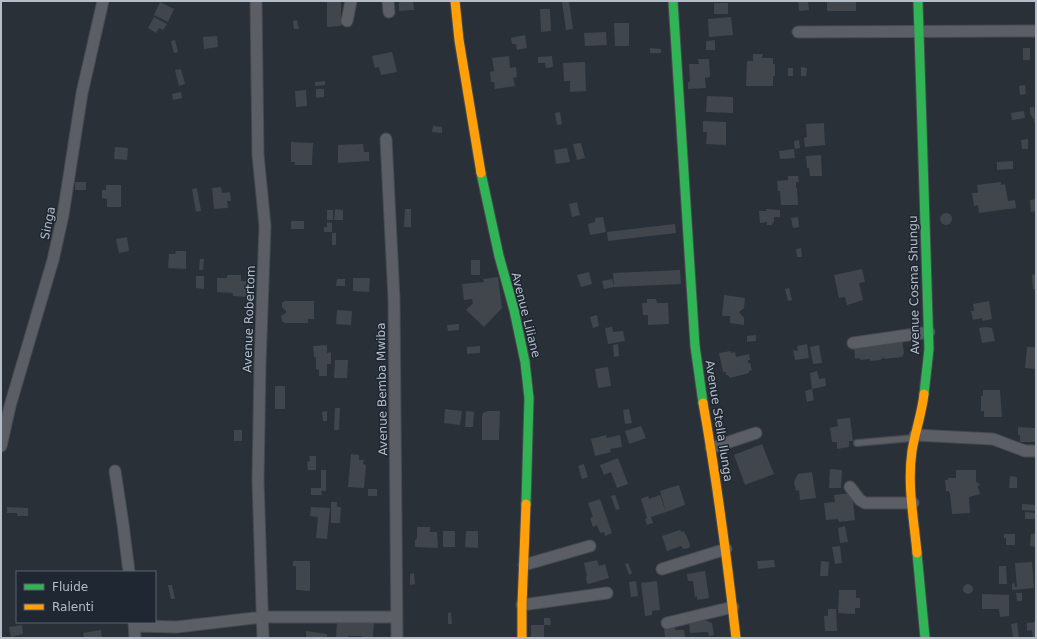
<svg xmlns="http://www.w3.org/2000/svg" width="1037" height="639" font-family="'DejaVu Sans',sans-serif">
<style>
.building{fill:#41464c}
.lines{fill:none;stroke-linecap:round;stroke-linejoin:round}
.lane-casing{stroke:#464b50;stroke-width:8}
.street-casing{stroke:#464b50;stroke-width:13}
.fast-casing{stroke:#464b50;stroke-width:11}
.slow-casing{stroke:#464b50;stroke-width:11}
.lane{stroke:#5b5f65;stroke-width:5.5}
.street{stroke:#5b5f65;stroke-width:11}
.fast{stroke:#30b455;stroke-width:9}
.slow{stroke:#ff9f0a;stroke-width:9}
.labels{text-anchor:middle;stroke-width:3;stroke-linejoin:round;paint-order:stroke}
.street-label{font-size:12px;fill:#b5bdc8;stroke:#1e2732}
</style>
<rect width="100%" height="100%" fill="#2a3037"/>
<path class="building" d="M327 1H341V26L327 27Z
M402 1H413L414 10 399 11V2Z
M569 1 573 29 566 30 562 2Z
M798 1H808L809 10 799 11Z
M827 1H856V11H827Z
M160 2 174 9 168 22 154 15Z
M714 3H728V14H714Z
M540 9H550L551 31 541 32Z
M154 17 167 24 163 30 159 28 156 33 148 28Z
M731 17 733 35 709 37 708 19Z
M297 20 299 29H294L293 21Z
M614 23H629V46H615Z
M606 32 607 45 585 46 584 33Z
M525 35 527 48 517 50 516 44H512L511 38Z
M217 36 218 47 204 49 203 37Z
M175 40 178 52 174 53 171 41Z
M715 40V50H706V41Z
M650 48 661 49V53H650Z
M1023 48H1030V60H1023Z
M392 52 397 72 381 75 379 67 375 68 372 56Z
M753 54H763L762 58H773V64H775V76H773V86H746L747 61H753Z
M509 56 510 68 516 67 517 77 513 78 515 86 495 89 494 82H491L490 72 494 71 492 58Z
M552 56 553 67 546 68 545 63H538V57Z
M698 59H709L710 77 705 78 706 88 688 89V82H690L689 64H699Z
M585 62 586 91 570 92V81H564L563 63Z
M801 67 807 68 806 76H801Z
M788 68H793V76H788Z
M181 69 185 84 179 86 175 70Z
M325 81V85L315 86V82Z
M1025 85 1026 94 1020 95 1019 86Z
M316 89H324V97L316 98Z
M306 90 307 106 296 107 295 91Z
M181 92 182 98 173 100 172 94Z
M707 96 733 97V113L706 112Z
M1030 107H1034L1035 115H1036V126L1034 121 1035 119H1033L1030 113Z
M1024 111 1025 118 1012 120 1011 113Z
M560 112 562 124 557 125 555 113Z
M703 121 726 122V145L706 144 707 132H703Z
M824 123 825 145 805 147 804 138 807 137 806 124Z
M433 126 442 127V133L432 132Z
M1028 139V149H1022L1021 140Z
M799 140 800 148 795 149 794 141Z
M291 142 313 143 312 165H295V162H291Z
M581 143 585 158 577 160 573 144Z
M363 144 364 152H369V161L338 163V145Z
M115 147 128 148 127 160 114 159Z
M567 148 570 162 556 164 554 150Z
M794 149 795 158 780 159 779 151Z
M821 155 822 176H810L809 168H807L806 156Z
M1013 161V169L997 170V162Z
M788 176H798L799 182H796V188H797L798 205H781L780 191H778L777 181 788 180Z
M75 182H86V190H75Z
M1001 182V185L1005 184 1008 201 1015 200 1016 208 979 213 978 205 974 206 972 193H978L977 185Z
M106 185H121V207H107V199L102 198V190H106Z
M221 187 222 193 230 192 231 201H227L228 208 214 209 212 188Z
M197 188 201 211 196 212 192 189Z
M1036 199V211L1031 212 1030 200Z
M577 202 580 215 572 217 569 204Z
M335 209 343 210V220H334Z
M405 209H411V227H404Z
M766 209 780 210V217H774V222H773L772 225H767V222L760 223 759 211H766Z
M327 210H333V220H327Z
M940 219a6 6 0 1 1 12 0a6 6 0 1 1-12 0Z
M603 217 606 232 590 235 588 224 595 222V218Z
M798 217 799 227 793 228 791 218Z
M291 221H304V229H291Z
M327 222 332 223V232H324V227H327Z
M675 224 676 233 608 241 607 232Z
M332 233H336V245H332Z
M127 237 129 251 119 253 116 239Z
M801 248 802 257H797L796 249Z
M176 251H186V269L168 268 169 254H175Z
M200 259H204L203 270H199Z
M471 260H480V275H471Z
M862 269 865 282 859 283 863 300 847 305 845 297 839 298 834 275Z
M680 270 681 284 614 287 613 273Z
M589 272 592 284 581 287 577 275Z
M1036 274V289H1033L1032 275Z
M227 275H241V281H246L247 297 233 296V293L217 292V278H227Z
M196 276H204V289L196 288Z
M498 277 502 308 484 327 466 310 473 303 472 299 464 300 462 284 484 282 483 279Z
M353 278H370L369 292 353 291Z
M337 279H345V286H336Z
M612 279 614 287 604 289 602 281Z
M789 288 792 300 788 301 785 289Z
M724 295 745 298 744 308 739 312 744 318V325L730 323V316H722Z
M647 299H656L657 303H668L669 324 648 325V315H643L642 303H647Z
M285 301H314V319H308V323H285L282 321 281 316 286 313V311L282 307V303Z
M989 301 992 319 983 321 982 318 973 320 971 311H974L973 304Z
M337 310 352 311 351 325 336 324Z
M597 315 599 326 593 328 590 317Z
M459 324V330L448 331 447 325Z
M612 327 613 332 623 331 625 341 608 344 605 328Z
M986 327 992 328 995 341 982 343 979 328Z
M756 335V341L747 342V336Z
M902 340 904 353 902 357 884 359V357L880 360 870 361V359L860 360V358L855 359 854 346Z
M618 344 619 356 614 357 613 345Z
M807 344 809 358 795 360 793 350 798 351 797 346Z
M327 345V353L331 352V364H327V376H319V370L316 369V357H314L313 346Z
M819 345 822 363 813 364 810 347Z
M480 346V353L467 354V347Z
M1027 347H1036V369L1025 368Z
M731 351V353L735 352 736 357 749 354 750 360H748V363H750L752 370 749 371V373L730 378 728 375H726V372H723L719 353Z
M335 360H348L347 378H334Z
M608 367 611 386 598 388 595 369Z
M817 371 819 379 825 378 826 386 812 389 810 373Z
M275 386H285V409H275Z
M812 389 814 400 807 402 805 391Z
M983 390H1000L1002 417H984V411H981V396H983Z
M335 408H340L339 430H334Z
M445 409 462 411 460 425 444 423Z
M629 409 632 423 625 424 623 410Z
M327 411V421H323L322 412Z
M466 411 474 412 473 427H465Z
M488 411H500L499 440H482V417L483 413Z
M850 418 853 441H849V447L837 449V442H832L830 428 838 426 837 419Z
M641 426 646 438 629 444 625 431Z
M1018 427 1036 428V442H1020V435H1018Z
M234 430H242V441H234Z
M606 435 607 438 620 435 622 447 610 449 611 452 595 456 591 439Z
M762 444 774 474 745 485 734 455Z
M351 454 359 455V460H364L363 464 366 465 364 488 348 487Z
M309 456H316V470H308L307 462 310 461Z
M618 458 628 484 617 488 611 472 604 475 600 465Z
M584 464 588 477 582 479 578 466Z
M830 469 842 470 841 488H829Z
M321 470H326V491H321L322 495H311V488H321Z
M957 470H976V482L975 481 980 484 977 488 979 489 980 494 969 497 970 513 952 514 950 493H949V491H946L945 480H948V478H956V471Z
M812 472 816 498 800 500 799 490 796 491 794 482 798 474Z
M1010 476 1017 477V488H1009Z
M679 485 685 505 666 512 660 491Z
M368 489H377V496H368Z
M852 493 855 520 839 522 838 519 826 520 824 503 835 502 834 495Z
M615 495 620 509 616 510 611 496Z
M660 495 666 512 651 517 653 523 647 525 645 519 647 518 641 499 648 496 649 499Z
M600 499 612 533 605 536 604 532 600 533 597 525 593 527 590 518 593 517 588 503Z
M331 502H337V507H341L340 523H331Z
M1022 504 1036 505V511L1022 510Z
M7 507 28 508V516H17V513H7Z
M311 507 330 508 327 539 316 538 318 517 310 516Z
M1025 512 1036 513V519H1025Z
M845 526 848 542 840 543 838 528Z
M417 527H430V532H437L438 548 415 547V540L417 539Z
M680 530 681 532 684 531 685 535 686 534 690 545 689 548 683 549 681 546 667 551 662 536Z
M443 531H455V547H443Z
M466 531H478V548L465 547Z
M1004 534H1015V545H1006V538H1004Z
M1031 534H1036V547L1030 546Z
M840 546 842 563 835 564 832 547Z
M597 560 599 566 605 564 609 578 589 584 587 583 586 577 587 576 584 563Z
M774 560 775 567 758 569 757 561Z
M293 561H310V591L296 590V566H293Z
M821 561 829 562 828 576H820Z
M1032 562 1034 588 1012 590V584L1014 583 1015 587H1017L1015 563Z
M628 563 632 573 629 575 625 564Z
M999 566H1006L1007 584H999Z
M705 571 709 598 697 600V596L695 597 693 581H688L687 574Z
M414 573 415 584 410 585V574Z
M636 581 638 596 631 597 629 582Z
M657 581 660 610 652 611V615L645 616 641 583Z
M963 589a5 5 0 1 1 10 0a5 5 0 1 1-10 0Z
M168 585H172L175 599H171Z
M839 590H856V598H860V608H855V614L838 613Z
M1016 593H1022V601H1017Z
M982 594 1009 595V616L1000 617 999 609H982Z
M828 609H836L837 631H825L824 616H828Z
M451 612 452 624H448V613Z
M544 618H550L551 625H544V638H531V625H544Z
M705 620 712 623 714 635 709 636 708 632H706L690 633 689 622Z
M337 621 374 623 373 638H362V636H348V638H336Z
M1036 622V638H1033L1032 630 1027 631V623Z
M1017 623 1019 638H1013L1011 624Z
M22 625 23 634 11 637 9 627Z
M675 628V630H684L685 638H665L664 629Z
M101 630 102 638H84L83 633Z
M306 631 327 634V638H306Z"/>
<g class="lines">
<defs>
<path id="lane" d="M857 443 913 438"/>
<path id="street" d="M256 1 258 155 265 226 260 364 258 480 263 638
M388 1 389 12
M347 21 351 1
M798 32 1036 31
M386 139 394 299 397 638
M853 343 929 332
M915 435 993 439 1025 451H1035
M1 446 10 406 53 260 63 215 82 93 103 1
M711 448 756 433
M115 471 123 524 129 572
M850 487 860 500 865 503H913
M524 565 590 546
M662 569 726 549
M522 605 607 593
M134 622 135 638
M667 623 733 607
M135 626 177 627 263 617H397"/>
<path id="fast" d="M673 1 695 346 703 403
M918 1 929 349 924 394
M481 173 499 256 514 310 525 362 529 398 526 504
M917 553 925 638"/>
<path id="slow" d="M455 1 459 40 481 173
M703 403C717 481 727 559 736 638
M917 553C914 520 907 485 912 451 915 432 922 413 924 394
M522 638V605L526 504"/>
</defs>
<use href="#lane" class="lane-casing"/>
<use href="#street" class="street-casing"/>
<use href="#fast" class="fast-casing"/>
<use href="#slow" class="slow-casing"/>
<use href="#lane" class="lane"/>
<use href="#street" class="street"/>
<use href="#fast" class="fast"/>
<use href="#slow" class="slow"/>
</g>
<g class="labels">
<g class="street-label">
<text transform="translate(48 223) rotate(-78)" y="4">Singa</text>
<text transform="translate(914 285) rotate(-91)" y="4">Avenue Cosma Shungu</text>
<text transform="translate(526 315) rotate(76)" y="4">Avenue Liliane</text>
<text transform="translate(249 319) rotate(-88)" y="4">Avenue Robertom</text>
<text transform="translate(382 389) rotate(-91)" y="4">Avenue Bemba Mwiba</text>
<text transform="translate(719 421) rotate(81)" y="4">Avenue Stella Ilunga</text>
</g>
</g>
<rect width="1037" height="639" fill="none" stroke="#b5bdc8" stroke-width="4"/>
<rect x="16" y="571" width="140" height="52" fill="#1e2732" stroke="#5a636e"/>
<rect x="24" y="584" width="20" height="6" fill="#30b455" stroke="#5a636e"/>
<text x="52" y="591" font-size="12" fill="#b5bdc8">Fluide</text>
<rect x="24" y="604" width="20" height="6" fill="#ff9f0a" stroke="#5a636e"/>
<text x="52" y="611" font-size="12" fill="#b5bdc8">Ralenti</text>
</svg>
